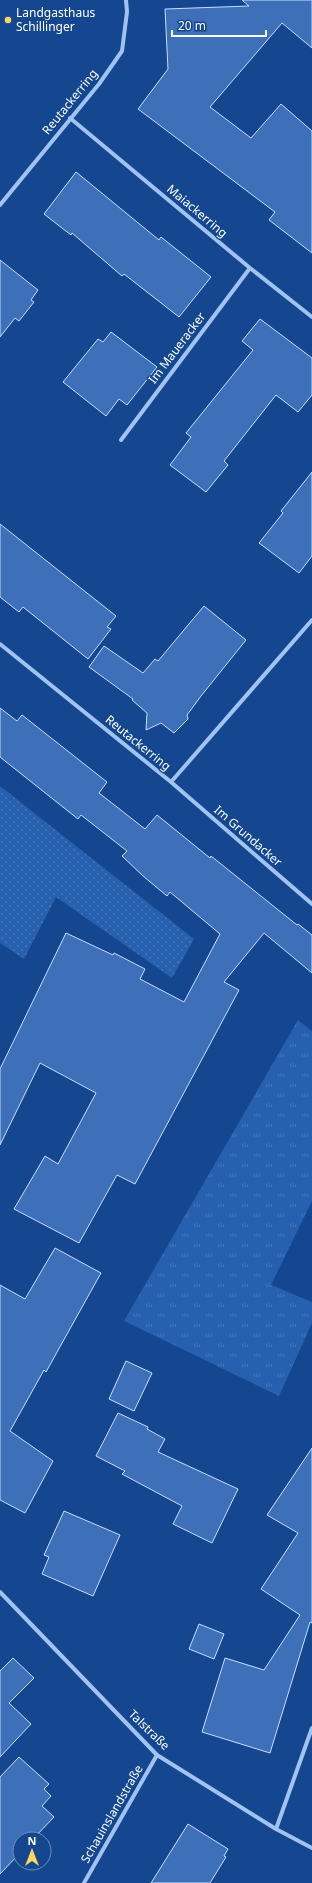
<svg xmlns="http://www.w3.org/2000/svg" width="312" height="1883" font-family="'Noto Sans',sans-serif">
<style>
.grass{fill:url(#grass-tufts)}
.garden{fill:url(#garden-dots)}
.building{fill:#3d70b9;stroke:#c7defc}
.lines{fill:none;stroke-linecap:round;stroke-linejoin:round}
.minor{stroke:#a1c3f1;stroke-width:4}
.poi-dot{fill:#ffd560;stroke:#144790;stroke-width:1.5}
.labels{text-anchor:middle;stroke-width:3;stroke-linejoin:round;paint-order:stroke}
.poi-label{font-size:12px;fill:#fff;stroke:#144790;text-anchor:start}
.street-label{font-size:12px;fill:#fff;stroke:#144790}
</style>
<defs>
<pattern id="grass-tufts" width="24" height="20" patternUnits="userSpaceOnUse"><rect width="24" height="20" fill="#2760af"/><path d="M3 7l-1-3M5 7V3M7 7l1-3M15 17l-1-3M17 17v-4M19 17l1-3" fill="none" stroke="#4778bb"/></pattern>
<pattern id="garden-dots" width="8" height="8" patternUnits="userSpaceOnUse"><rect width="8" height="8" fill="#2760af"/><path d="M2 2h.1M6 6h.1" fill="none" stroke="#4778bb" stroke-width="1.8" stroke-linecap="round"/></pattern>
</defs>
<rect width="100%" height="100%" fill="#144790"/>
<path class="grass" d="M298 1020 312 1031V1201L271 1285 312 1302V1323L279 1396 124 1321Z"/>
<path class="garden" d="M0 786 194 939 172 978 56 897 24 959 0 943Z"/>
<path class="building" d="M242 0H312V48L282 23 210 107 251 138 281 104 312 131V253L269 220 275 212 138 109 168 69 165 9 249 6Z
M76 172 159 240 161 237 211 277 179 317 124 274 122 276 72 233 71 235 44 214Z
M0 260 38 290 31 300 34 302 19 321 15 318 0 337Z
M260 319 312 358V395L298 412 276 395 224 461 228 465 206 492 170 465 191 437 186 433 253 350 242 341Z
M111 332 157 367 127 405 119 399 106 416 63 382 98 339 103 342Z
M312 472V556L299 573 259 543 283 513 281 511Z
M0 524 116 616 107 627 111 629 88 659 23 607 19 612 0 597Z
M204 606 246 640 201 696 187 715 188 719 174 733 161 723 146 730 147 713 132 700 133 699 89 667 104 646 143 673 155 659 158 661Z
M0 708 17 721 22 715 107 782 99 793 145 829 157 815 210 858 211 856 297 925 298 924 312 935V973L264 933 224 982 239 990 135 1184 117 1175 79 1243 14 1209 45 1156 58 1164 96 1093 40 1063 0 1145V1069L66 933 113 955 114 953 145 969 140 979 184 1002 220 934 170 892 167 896 143 876 122 856 127 851 81 815 78 819 0 757Z
M55 1248 101 1273 46 1372 44 1370 10 1431 53 1461 25 1513 0 1500V1285L25 1299Z
M126 1361 152 1373 134 1411 109 1399Z
M118 1413 148 1427 147 1429 165 1439 158 1452 238 1489 212 1543 173 1524 182 1506 122 1474 125 1471 96 1456Z
M312 1448V1623L310 1622 270 1753 202 1732 225 1658 264 1670 300 1615 261 1589 298 1533 267 1515Z
M64 1511 120 1535 93 1596 42 1574 49 1557 44 1555Z
M199 1624 224 1634 214 1659 189 1649Z
M13 1658 34 1678 9 1703 31 1724 0 1757V1671Z
M19 1757 49 1784 44 1789 51 1796 42 1806 54 1817 33 1839H20V1853L0 1874V1777Z
M188 1824 228 1849 224 1856 226 1857 210 1883H151Z"/>
<g class="lines">
<path class="minor" d="M70 118 250 268 312 317
M0 205 99 84 122 51 127 12 126 0
M121 440 250 268
M0 644 171 782 312 620
M171 782 312 904
M0 1592 157 1755 276 1829 312 1848
M276 1829 312 1728
M84 1883 157 1755"/>
</g>
<circle class="poi-dot" cx="8" cy="20" r="4"/>
<g class="labels">
<g class="poi-label">
<text x="16" y="17">Landgasthaus<tspan x="16" dy="14">Schillinger</tspan></text>
</g>
<g class="street-label">
<text transform="translate(70 102) rotate(-51)" y="4">Reutackerring</text>
<text transform="translate(197 211) rotate(40)" y="4">Maiackerring</text>
<text transform="translate(177 348) rotate(-53)" y="4">Im Maueracker</text>
<text transform="translate(138 743) rotate(39)" y="4">Reutackerring</text>
<text transform="translate(248 836) rotate(41)" y="4">Im Grundacker</text>
<text transform="translate(149 1730) rotate(44)" y="4">Talstraße</text>
<text transform="translate(112 1814) rotate(-60)" y="4">Schauinslandstraße</text>
</g>
</g>
<g transform="translate(32 1851)"><circle r="19" fill="#144790" stroke="#7291bc"/>
<path d="M0-3L7 15L0 10L-7 15Z" fill="#ffd560"/>
<text y="-6" font-size="11" font-weight="bold" text-anchor="middle" fill="#ffffff">N</text>
</g>
<path d="M172 30v6h94v-6" fill="none" stroke="#ffffff" stroke-width="2"/>
<text x="178" y="30" font-size="12" fill="#ffffff" stroke="#144790" stroke-width="3" paint-order="stroke">20 m</text>
</svg>
